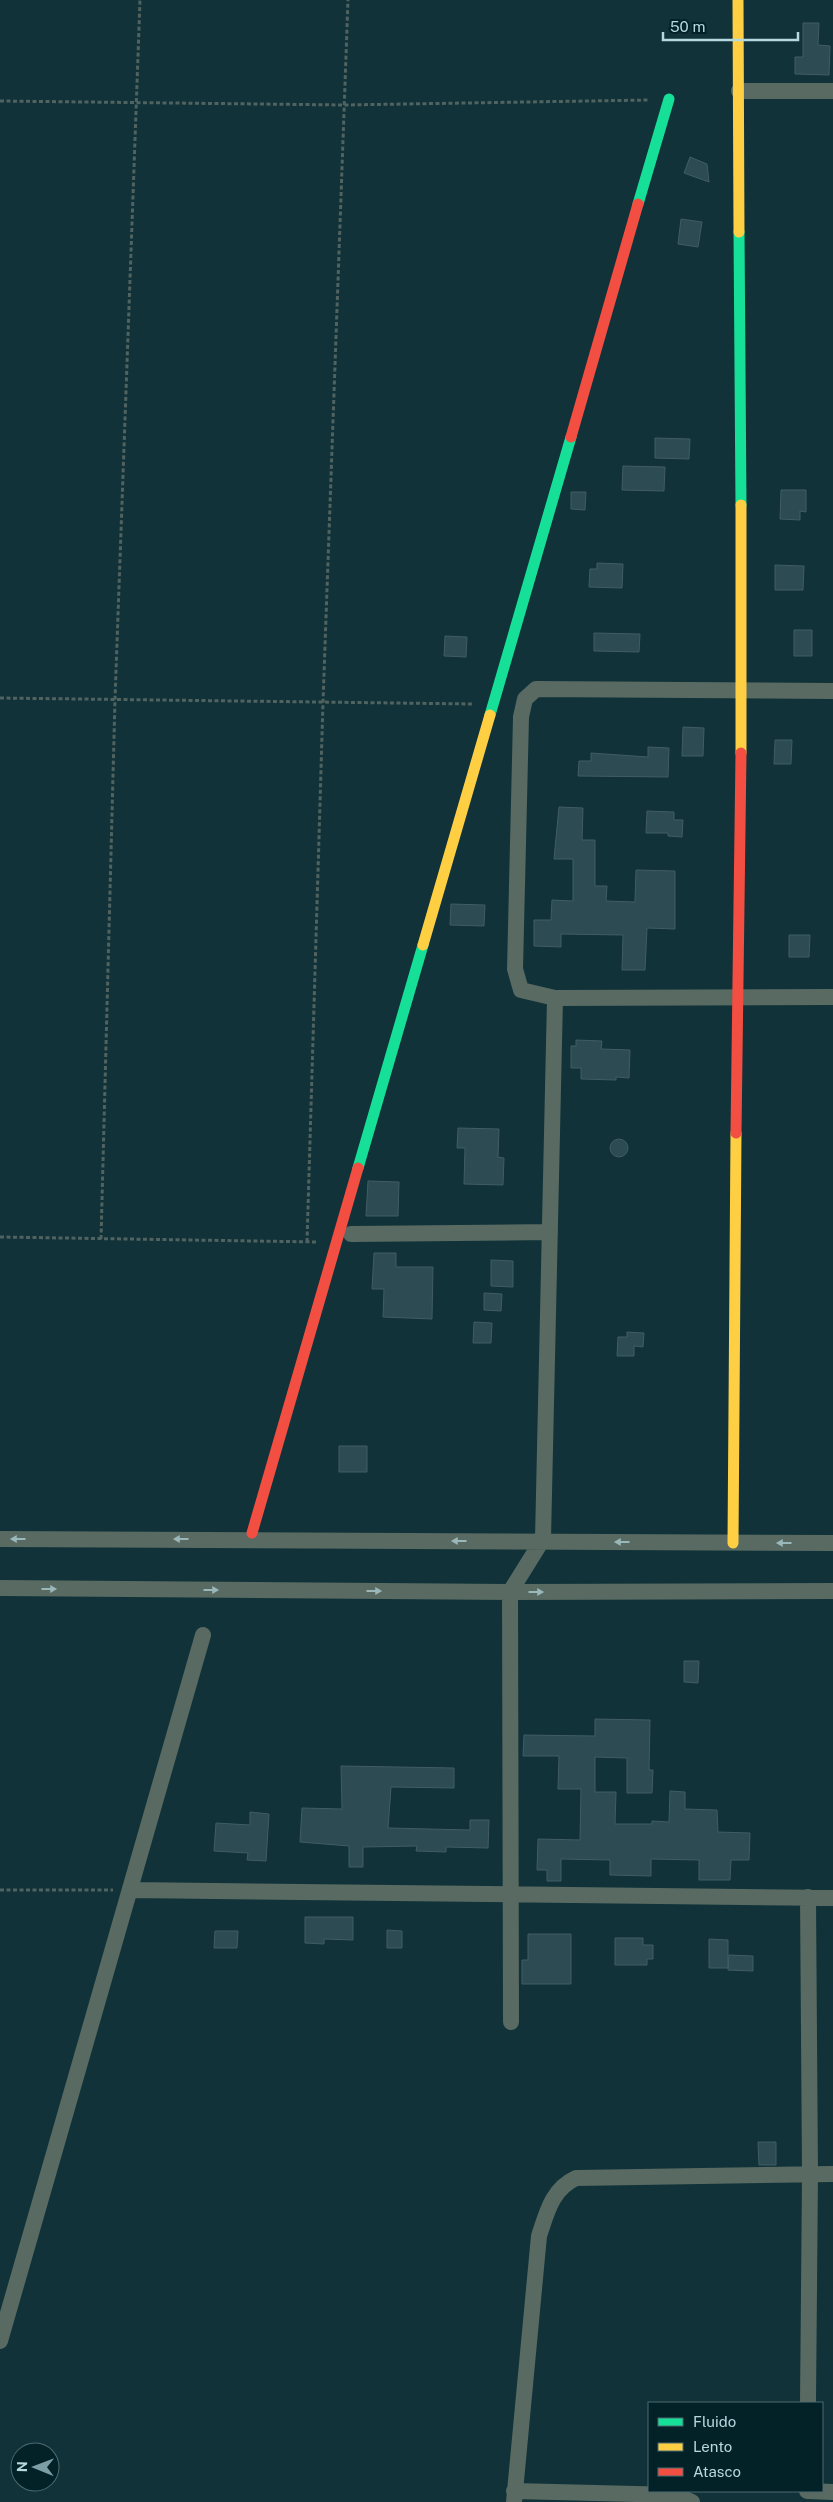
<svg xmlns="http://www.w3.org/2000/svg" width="833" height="2502" font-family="'Public Sans',sans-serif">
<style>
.building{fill:#2c4b53;stroke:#425c64}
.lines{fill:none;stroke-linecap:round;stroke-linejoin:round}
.path{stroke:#516360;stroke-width:3;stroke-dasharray:4 2.5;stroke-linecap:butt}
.street{stroke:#586a62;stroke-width:16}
.fast{stroke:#16e098;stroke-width:11}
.slow{stroke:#ffcf43;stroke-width:11}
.jam{stroke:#f24e42;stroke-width:11}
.oneway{fill:#9ab7ba}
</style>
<rect width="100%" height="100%" fill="#103238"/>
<path class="building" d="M803 23H819L818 45 830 46 829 75 795 74V57H803Z
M690 157 707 164 709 182 684 173Z
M681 219 702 222 698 247 678 244Z
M655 438 690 439 689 459 655 458Z
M623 466 665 467 664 491 622 490Z
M781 490H806V512L800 511V520L780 519Z
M571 492H586L585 510 571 509Z
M597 563 623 564 622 588 589 587 590 569H597Z
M775 565 804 566 803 590H775Z
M794 630H812V656H794Z
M594 633 640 634 639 652 594 651Z
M445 636 467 637 466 657 444 656Z
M683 727 704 728 703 756H682Z
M775 740H792L791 764H774Z
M648 747 669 748 668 777 578 776 579 761H591V753L648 757Z
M559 807 583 808 582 840H595V886H607L606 901 635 902 636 870 675 871V929L647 928 645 970H622L623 935 561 934V947L534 946V920H551L552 900 573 901V859H554Z
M647 811 674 812V820H683L682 837 668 836V833H646Z
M451 904 485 905 484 926 450 925Z
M789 935H810L809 957H789Z
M576 1040 602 1041 601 1049 630 1050 629 1078 616 1077V1080L581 1079V1068H571V1046H576Z
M458 1128 499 1129 498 1157 504 1158 503 1185 464 1184 465 1148H457Z
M610 1148a9 9 0 1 1 18 0a9 9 0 1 1-18 0Z
M368 1181 399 1182 398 1216H366Z
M374 1253H396V1267H433L432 1319 383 1317 384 1289H372Z
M491 1260 513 1261V1287L491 1286Z
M484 1293 502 1294 501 1311 484 1310Z
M474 1322 492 1323 491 1343H473Z
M627 1332 644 1333 643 1347 634 1346V1356H617L618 1337H627Z
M339 1446H367V1472H339Z
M684 1661H699L698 1683 684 1682Z
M595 1719 650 1720 649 1770H653L652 1793H627V1758L595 1757V1792H616L615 1824H652V1821L669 1822 670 1791 685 1792V1809L717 1810 718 1832 750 1833 749 1860H731L730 1880H699V1860L651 1859V1876L610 1875V1860L561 1859V1881H547V1870H537L538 1839 580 1840 581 1789H558L559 1756H523L524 1735 595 1736Z
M341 1766 454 1768V1788L391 1787 388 1828 470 1830V1820H489L488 1848 446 1847V1852L416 1851 417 1846 363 1847V1867H349V1846L300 1842 302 1808 342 1809Z
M250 1812 269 1814 266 1861 247 1860 248 1853 214 1851 216 1823 250 1825Z
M305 1917H353V1940L324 1939V1944L305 1943Z
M387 1930 402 1931V1948H387Z
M215 1931H238L237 1948H214Z
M528 1934H571V1984H522V1960H528Z
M615 1938H643V1945H653V1959H647V1965H615Z
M709 1939 728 1940V1968H709Z
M729 1955 753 1956V1971L728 1970Z
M758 2142H776V2165H759Z"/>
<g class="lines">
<path class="path" d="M0 101 344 105 649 100
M0 698 474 704
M0 1237 318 1242
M101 1239 115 699 140 0
M307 1242 323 702 348 0
M0 1890H113"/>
<path class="street" d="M739 91H833
M833 691 536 689 525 699 521 717 515 969 521 990 555 998 833 997
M351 1234 550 1232
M0 1539 833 1543
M0 1588 510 1592 833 1591
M131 1890 833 1898
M808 1897 810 2174 808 2403
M511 2022 510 1592 543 1539 555 998
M0 2341 203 1635
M514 2491 676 2495 692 2502
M807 2491 833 2492
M514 2502 539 2236C547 2212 552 2189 576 2178L833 2174"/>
<path class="fast" d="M638 204 669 99
M739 232 741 505
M490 715 571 437
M358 1168 423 945"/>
<path class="slow" d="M738 0 739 232
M741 505V753
M423 945 490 715
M733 1543 736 1133"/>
<path class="jam" d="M571 437 638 204
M736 1133 741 753
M252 1533 358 1168"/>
</g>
<defs><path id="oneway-solid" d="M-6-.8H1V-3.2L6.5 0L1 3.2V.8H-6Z" transform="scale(1.25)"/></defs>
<g class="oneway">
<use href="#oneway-solid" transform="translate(18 1539) rotate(-180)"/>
<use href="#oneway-solid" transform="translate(181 1539) rotate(-180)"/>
<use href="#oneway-solid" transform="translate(459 1541) rotate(-180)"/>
<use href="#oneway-solid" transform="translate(622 1542) rotate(-180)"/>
<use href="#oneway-solid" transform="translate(784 1543) rotate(-180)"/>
<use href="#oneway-solid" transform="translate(49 1589)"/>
<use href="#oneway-solid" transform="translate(211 1590)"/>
<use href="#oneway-solid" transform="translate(374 1591)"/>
<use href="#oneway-solid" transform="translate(536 1592)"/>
</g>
<rect x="648" y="2402" width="175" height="90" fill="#032228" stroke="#4b6b71"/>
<rect x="658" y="2418" width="25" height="8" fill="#16e098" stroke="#4b6b71"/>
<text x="693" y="2427" font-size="15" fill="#b6d8df">Fluido</text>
<rect x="658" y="2443" width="25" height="8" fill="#ffcf43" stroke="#4b6b71"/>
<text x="693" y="2452" font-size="15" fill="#b6d8df">Lento</text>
<rect x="658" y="2468" width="25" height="8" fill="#f24e42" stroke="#4b6b71"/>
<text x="693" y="2477" font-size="15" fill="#b6d8df">Atasco</text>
<g transform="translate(35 2467) rotate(271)"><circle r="24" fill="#032228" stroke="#4b6b71"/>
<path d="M0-4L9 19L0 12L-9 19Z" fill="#7c9ea5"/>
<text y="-8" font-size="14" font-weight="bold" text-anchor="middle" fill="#b6d8df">N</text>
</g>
<path d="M663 32v8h135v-8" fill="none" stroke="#b6d8df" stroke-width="2.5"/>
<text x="670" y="32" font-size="15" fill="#b6d8df" stroke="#032228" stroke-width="4" paint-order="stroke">50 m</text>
</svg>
